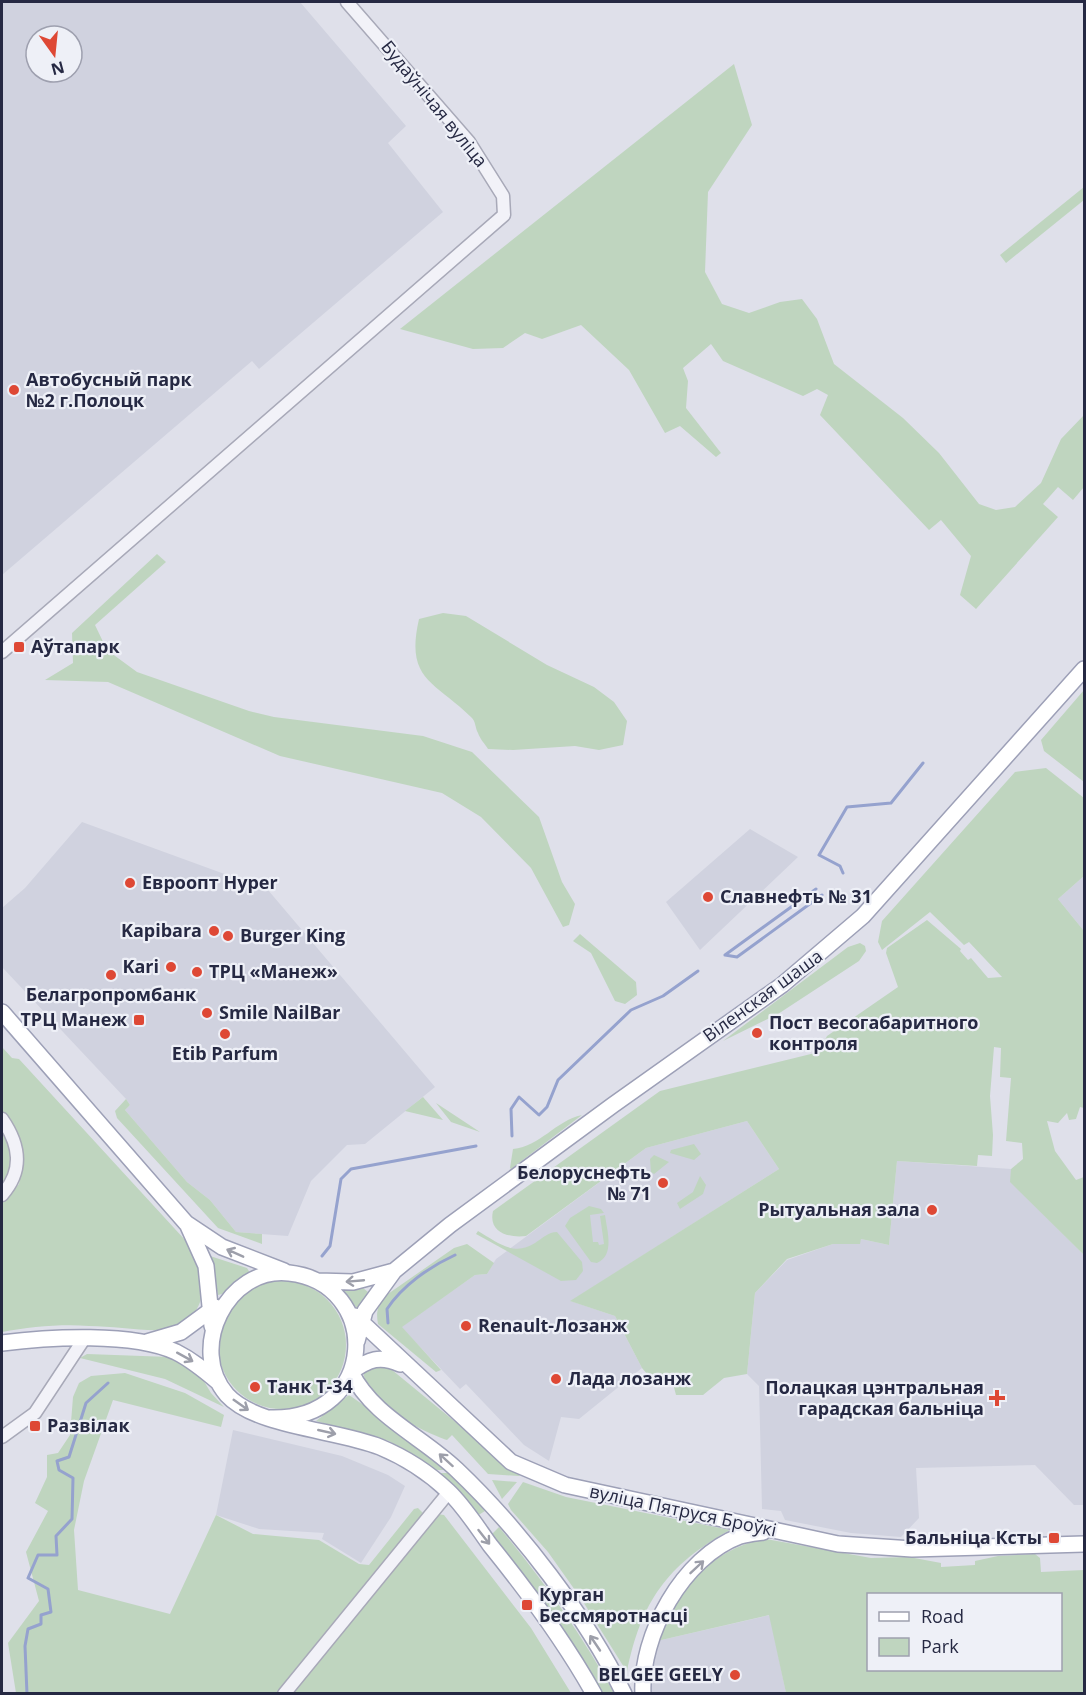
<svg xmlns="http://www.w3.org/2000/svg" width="1086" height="1695" font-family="'Open Sans',sans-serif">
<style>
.built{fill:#d0d2df;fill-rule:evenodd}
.green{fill:#bfd5bf;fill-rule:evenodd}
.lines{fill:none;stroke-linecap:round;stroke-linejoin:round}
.stream{stroke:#95a2ce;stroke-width:3}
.minor-casing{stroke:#a8a9b8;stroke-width:15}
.major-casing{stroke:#9da0b7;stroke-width:18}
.minor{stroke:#f2f2f8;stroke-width:12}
.major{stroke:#fff;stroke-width:15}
.oneway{stroke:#9d9faa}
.poi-dot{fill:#de4835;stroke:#eef0f7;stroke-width:2}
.labels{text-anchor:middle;stroke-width:4.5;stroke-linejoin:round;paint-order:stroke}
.street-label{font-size:18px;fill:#262943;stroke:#eef0f7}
.poi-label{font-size:18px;font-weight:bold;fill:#262943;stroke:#eef0f7;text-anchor:start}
</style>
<rect width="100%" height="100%" fill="#dfe0ea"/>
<path class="built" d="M2 2H300L406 126 388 143 443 212 259 369 252 361 2 575ZM36 36H72V72H36Z
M82 822 268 890 435 1087 365 1144 347 1145 311 1181 288 1236 236 1232 210 1200 187 1182 125 1110 130 1105 126 1099 2 967V908L25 888Z
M750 829 798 857 700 950 666 902Z
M1084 876V931L1058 899Z
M747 1121 779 1169 571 1301 615 1316 642 1368 579 1419 561 1417 549 1461 524 1445 466 1384 460 1389 401 1327 475 1275 487 1274 496 1259 646 1148Z
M897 1161 1011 1169V1182L1084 1255V1505H1074L1035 1465 916 1468 919 1518 901 1537 851 1533 785 1520 781 1511 762 1509 759 1386 747 1374 755 1293 787 1260 833 1244H859L861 1239 889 1245Z
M233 1430 342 1456 388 1475 405 1486 391 1517 361 1563 322 1539 324 1533 259 1529 216 1515Z
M770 1615 786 1693H649L648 1673 657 1641Z"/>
<path class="green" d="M734 64 752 125 708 192 705 272 722 304 749 313 780 302 802 299 817 319 834 364 903 418 939 453 979 504 996 510 1015 507 1041 483 1061 439 1084 415V487L1073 500 1058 487 1043 504 1058 517 976 609 960 595 971 556 941 520 929 530 820 415 828 395 817 389 803 396 723 361 711 344 683 368 688 381 686 408 721 453 716 457 680 426 665 433 629 370 581 325 542 339 525 333 503 348 473 349 400 329Z
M1084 187V200L1006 263 1000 255Z
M157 554 166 562 95 625 107 650 137 672 249 711 274 717 423 736 472 752 539 817 562 882 575 904 569 925 563 927 531 868 481 817 442 793 280 756 108 682 45 680 73 663 72 633Z
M443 613 466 616 547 665 594 687 614 702 627 721 623 745 599 750 575 746 513 750 488 749C485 744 480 739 478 733 475 728 476 721 471 717 434 681 405 680 419 619Z
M1084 690V782L1044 751 1041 740Z
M1046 768 1084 798V876L1058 899 1084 931V1108L1080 1107 1076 1119 1069 1120 1067 1113 1058 1123 1047 1121 1055 1151 1076 1180 1084 1177V1255L1010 1182 1011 1169 1023 1159 1022 1143 1006 1141 1011 1078 1000 1077 1001 1048 994 1047 990 1096 993 1135 992 1156 978 1155 977 1166 897 1161 889 1245 861 1239 860 1244H833L787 1259 755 1293 747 1374 724 1378 703 1395H676L671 1376 648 1375 642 1368 615 1316 570 1301 779 1169 747 1121 646 1148 526 1236C509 1238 488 1233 493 1211L660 1091 819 1052 827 1036 898 987 886 953 887 948 927 920 961 949 960 951 968 960 971 958 988 978 1002 977 969 942 964 945 930 912 882 950 878 942 882 921 1015 772Z
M580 934 636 982 637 995 625 1004 615 1001 591 953 573 941Z
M860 943 865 946 866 951 859 961 778 1014 723 1041 848 947Z
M2 1047 12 1058 19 1059 186 1241C201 1265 213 1300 187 1320 180 1326 172 1330 163 1330 138 1331 113 1326 89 1326 60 1324 30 1327 2 1332V1203L19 1184 24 1159 16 1131 2 1111Z
M423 1097 443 1120 405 1111Z
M126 1099 130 1105 125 1110 187 1182 210 1200 236 1232 262 1234V1244L218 1228 117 1118 115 1111Z
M436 1103 480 1132 451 1122Z
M582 1115 511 1169 510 1168 513 1149C541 1146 555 1121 582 1115Z
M2 1128C15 1154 16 1164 2 1190Z
M694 1144 701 1154 694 1160 670 1153 671 1150Z
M654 1155 669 1162 654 1174 651 1172 650 1159Z
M700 1176 706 1185 703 1194 680 1209 677 1203 693 1192Z
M589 1206 601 1209 604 1213 590 1215 593 1242H598L599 1245 604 1244 600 1216 605 1215C607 1231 615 1255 597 1263L591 1262 565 1226 570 1218Z
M478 1231C497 1242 514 1257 535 1243 543 1238 548 1232 557 1232L582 1262 583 1271 576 1280 561 1281 476 1234Z
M467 1244 494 1263 487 1274 475 1275 402 1327 441 1370 436 1372 378 1324C376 1313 377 1306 385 1296L454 1248Z
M210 1256 247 1268 250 1273 222 1294 218 1295Z
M218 1345a64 64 0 1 1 128 0a64 64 0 1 1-128 0Z
M346 1288H363L368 1292 360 1307H356L344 1291Z
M87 1354 170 1357 184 1363 202 1378 211 1393 224 1407 165 1379 80 1358Z
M386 1365 520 1475 519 1476 488 1474 452 1435 447 1440C423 1432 359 1401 364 1369Z
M125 1373 185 1393 224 1415 221 1427 113 1400 84 1481 74 1530 78 1590 170 1614 216 1515 253 1534 319 1540 359 1564 369 1565 414 1509 418 1508 423 1513 422 1519 278 1693H16L8 1643 39 1601 26 1552 48 1511 35 1503 47 1477V1455L58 1453 70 1435 73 1397 79 1383 91 1376Z
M349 1395 427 1449 449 1470H433L389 1441 316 1421Z
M437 1473H452L485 1511 477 1516Z
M492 1480 517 1482 502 1499Z
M523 1482 566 1497 730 1530C667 1565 641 1602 627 1672L582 1600 548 1552 511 1510 508 1504Z
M437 1514 444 1515 531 1628 571 1693 291 1694Z
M499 1527C543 1580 581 1633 614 1693H602C570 1636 532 1585 492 1534Z
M766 1539 871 1558 909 1557 941 1563V1567L975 1565V1561L998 1556 1035 1554 1040 1558 1041 1572 1084 1570V1693H786L769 1615 657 1641C680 1590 709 1549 766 1539ZM868 1594H1060V1670H868Z"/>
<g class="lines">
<path class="stream" d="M843 873 840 866 819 855 847 807 891 803 923 763
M725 955 737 957 822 895
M725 955 816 889
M512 1136 511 1109 519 1097 539 1115 547 1107 558 1080 631 1010 663 996 698 971
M322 1256 330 1246 341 1179 351 1169 476 1146
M388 1323 387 1309C402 1286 429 1267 455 1255
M27 1694 25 1646 28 1629 41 1624V1615L51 1612 48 1589 28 1578 38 1555H57L56 1536 72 1519 73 1478 59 1470 57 1461 69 1457 86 1403 108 1383"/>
<defs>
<path id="minor" d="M2 652 504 215 503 196 469 142 347 2
M2 1119C20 1145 24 1170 2 1195
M2 1437 35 1413 84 1339
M284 1694 449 1492"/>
<path id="major" d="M2 1012 186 1223 222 1247 284 1271
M188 1226 206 1266 212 1326
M318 1281 353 1282 394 1271
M355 1316 511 1462 565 1485 838 1544 912 1549 1084 1544
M357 1341 365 1311 394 1271 450 1225 613 1105 782 985 863 916 1084 669
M147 1342 181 1332 215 1307
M2 1343C49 1337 133 1332 176 1352 192 1360 204 1370 218 1382
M351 1372C372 1416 423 1437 457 1470 519 1529 587 1617 624 1694
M351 1372C369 1359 380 1355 400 1364
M270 1418C380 1421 382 1283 289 1273 227 1266 187 1349 227 1395 256 1427 338 1430 380 1447 404 1457 429 1473 448 1491 464 1506 477 1527 490 1545 528 1592 564 1640 594 1694
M643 1694C640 1635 683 1557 740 1536 747 1534 756 1533 763 1532"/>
</defs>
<use href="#minor" class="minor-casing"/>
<use href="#major" class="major-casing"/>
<use href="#minor" class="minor"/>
<use href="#major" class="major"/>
</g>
<defs><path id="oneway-shaft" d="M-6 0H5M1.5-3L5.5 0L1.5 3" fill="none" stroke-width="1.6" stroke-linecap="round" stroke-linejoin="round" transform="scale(1.5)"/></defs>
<g class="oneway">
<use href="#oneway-shaft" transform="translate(235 1253) rotate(-156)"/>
<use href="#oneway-shaft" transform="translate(355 1281) rotate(175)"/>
<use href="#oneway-shaft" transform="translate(185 1357) rotate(29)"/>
<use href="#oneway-shaft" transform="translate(241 1405) rotate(35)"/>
<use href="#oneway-shaft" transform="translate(327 1432) rotate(13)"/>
<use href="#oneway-shaft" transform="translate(446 1460) rotate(-138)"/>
<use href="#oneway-shaft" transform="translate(484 1537) rotate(52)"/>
<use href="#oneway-shaft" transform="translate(697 1567) rotate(-43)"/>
<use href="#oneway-shaft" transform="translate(595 1643) rotate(-124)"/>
</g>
<g class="poi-dot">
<circle cx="14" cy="390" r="6"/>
<rect x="13" y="641" width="12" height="12" rx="3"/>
<circle cx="130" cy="883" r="6"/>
<circle cx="708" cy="897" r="6"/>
<circle cx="214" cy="931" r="6"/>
<circle cx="228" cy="936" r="6"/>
<circle cx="171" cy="967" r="6"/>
<circle cx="197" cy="972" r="6"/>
<circle cx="111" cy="975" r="6"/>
<circle cx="207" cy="1013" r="6"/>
<rect x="133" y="1014" width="12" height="12" rx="3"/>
<circle cx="757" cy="1033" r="6"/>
<circle cx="225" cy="1034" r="6"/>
<circle cx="663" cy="1183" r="6"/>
<circle cx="932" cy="1210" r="6"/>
<circle cx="466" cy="1326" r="6"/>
<circle cx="556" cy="1379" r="6"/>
<circle cx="255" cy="1387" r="6"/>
<path d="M994 1389h6v6h6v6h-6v6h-6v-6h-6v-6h6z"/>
<rect x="29" y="1420" width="12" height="12" rx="3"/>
<rect x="1048" y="1532" width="12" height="12" rx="3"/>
<rect x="521" y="1599" width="12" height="12" rx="3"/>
<circle cx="735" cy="1675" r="6"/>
</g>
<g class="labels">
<g class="street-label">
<text transform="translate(434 104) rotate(51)" y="6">Будаўнічая вуліца</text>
<text transform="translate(763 996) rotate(-36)" y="6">Віленская шаша</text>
<text transform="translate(683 1511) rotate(12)" y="6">вуліца Пятруся Броўкі</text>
</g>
<g class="poi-label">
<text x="26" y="386">Автобусный парк<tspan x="26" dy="21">№2 г.Полоцк</tspan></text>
<text x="31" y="653">Аўтапарк</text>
<text x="142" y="889">Евроопт Hyper</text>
<text x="720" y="903">Славнефть № 31</text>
<text x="202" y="937" text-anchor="end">Kapibara</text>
<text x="240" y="942">Burger King</text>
<text x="159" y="973" text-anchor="end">Kari</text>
<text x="209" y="978">ТРЦ «Манеж»</text>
<text x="111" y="1001" text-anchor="middle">Белагропромбанк</text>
<text x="219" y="1019">Smile NailBar</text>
<text x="127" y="1026" text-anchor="end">ТРЦ Манеж</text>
<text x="769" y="1029">Пост весогабаритного<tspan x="769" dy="21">контроля</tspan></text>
<text x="225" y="1060" text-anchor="middle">Etib Parfum</text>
<text x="651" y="1179" text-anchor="end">Белоруснефть<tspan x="651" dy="21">№ 71</tspan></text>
<text x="920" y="1216" text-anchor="end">Рытуальная зала</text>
<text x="478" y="1332">Renault-Лозанж</text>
<text x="568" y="1385">Лада лозанж</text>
<text x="267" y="1393">Танк Т-34</text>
<text x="984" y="1394" text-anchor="end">Полацкая цэнтральная<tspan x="984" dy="21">гарадская бальніца</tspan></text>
<text x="47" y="1432">Развілак</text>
<text x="1042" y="1544" text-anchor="end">Бальніца Ксты</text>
<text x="539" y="1601">Курган<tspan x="539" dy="21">Бессмяротнасці</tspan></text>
<text x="723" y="1681" text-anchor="end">BELGEE GEELY</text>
</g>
</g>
<rect width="1086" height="1695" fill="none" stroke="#262943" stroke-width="6"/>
<rect x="867" y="1593" width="195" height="78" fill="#eef0f7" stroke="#9ea0af" stroke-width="1.5"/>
<rect x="879" y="1612" width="30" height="9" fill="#ffffff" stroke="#9ea0af" stroke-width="1.5"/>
<text x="921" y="1623" font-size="18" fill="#262943">Road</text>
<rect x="879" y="1638" width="30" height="18" fill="#bfd5bf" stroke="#9ea0af" stroke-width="1.5"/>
<text x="921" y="1653" font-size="18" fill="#262943">Park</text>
<g transform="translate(54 54) rotate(165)"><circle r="28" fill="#eef0f7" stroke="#9ea0af" stroke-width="1.5"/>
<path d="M0-4.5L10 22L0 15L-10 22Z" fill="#de4835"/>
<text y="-9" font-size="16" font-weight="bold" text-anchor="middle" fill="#262943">N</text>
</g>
</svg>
